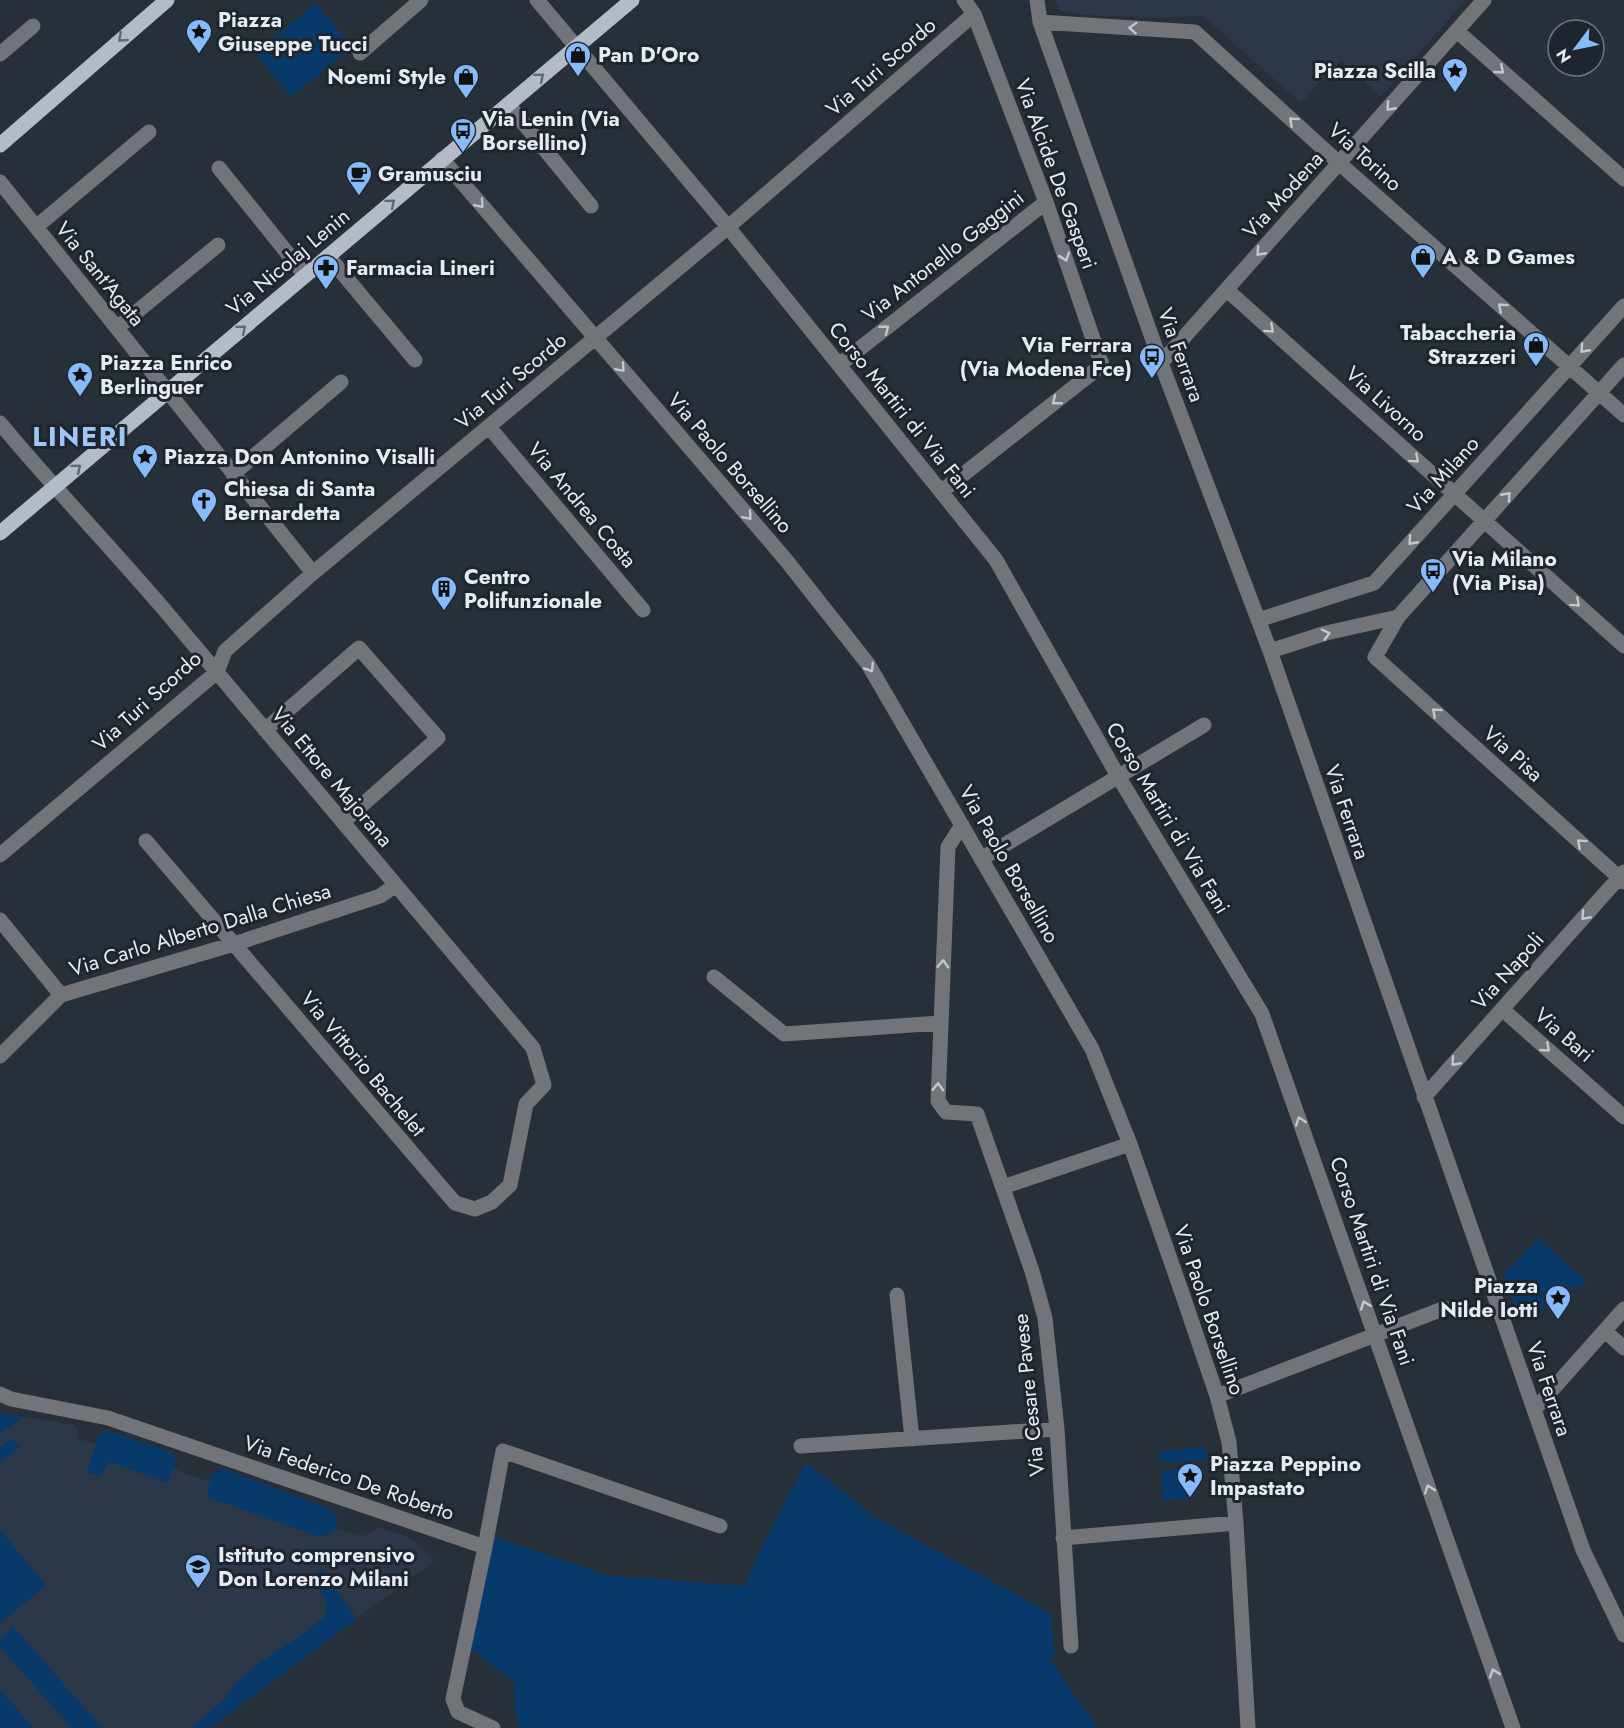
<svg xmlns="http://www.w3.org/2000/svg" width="1624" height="1728" font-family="Jost,sans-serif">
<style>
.built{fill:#2c3847}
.green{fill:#08396b}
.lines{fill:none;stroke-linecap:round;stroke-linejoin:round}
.minor{stroke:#71757a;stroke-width:15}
.major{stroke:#b3bbc6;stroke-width:15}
.oneway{stroke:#c3c8cd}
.oneway2{stroke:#616873}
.labels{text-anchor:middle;stroke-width:6;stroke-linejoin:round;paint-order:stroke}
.poi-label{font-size:21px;font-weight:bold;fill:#e6ebf1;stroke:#1e252f;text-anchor:start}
.street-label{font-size:21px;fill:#e6ebf1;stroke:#1e252f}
.district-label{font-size:27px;font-weight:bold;letter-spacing:1.5px;fill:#9fc6f6;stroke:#1e252f}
</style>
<rect width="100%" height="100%" fill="#272f39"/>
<path class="built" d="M1055 0H1466L1381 97 1341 60 1301 103 1202 15 1166 18 1083 15 1060 11Z
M0 1413 73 1425 77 1428 78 1439 95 1444 99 1435 105 1430 168 1451 176 1459 174 1469 209 1482 211 1476 214 1473 225 1469 332 1510 338 1519 336 1529 364 1536 379 1527 411 1538 434 1561 210 1728H3L0 1725Z"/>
<path class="green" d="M316 3 352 47 291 97 255 53Z
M1538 1238 1587 1282 1581 1286 1570 1289 1560 1286 1541 1293 1545 1308 1518 1317 1504 1274Z
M0 1413 24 1417 0 1434Z
M105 1430 168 1451 176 1459V1463L167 1483 109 1462 100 1476 87 1472 99 1435Z
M11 1439 20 1446 0 1464V1447Z
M1206 1447 1207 1460 1160 1463 1159 1451Z
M806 1462 876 1518 1050 1613 1055 1656 1049 1659 1098 1728H519L515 1707 514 1682 470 1648 492 1536 606 1575 744 1586 762 1546Z
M1189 1468 1191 1498 1163 1501 1161 1471Z
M220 1469H225L332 1510 338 1519C336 1531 332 1534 320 1537L207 1497 211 1476Z
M0 1530 46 1585 0 1624Z
M321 1568 357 1619 210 1728H191L226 1698 232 1687 257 1664 307 1631 324 1617 327 1601 310 1577Z
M13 1626 102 1728H72L0 1647V1640Z
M0 1690 34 1728H2L0 1725Z"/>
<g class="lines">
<path class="minor" d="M537 0 728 227 996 560 1118 776 1262 1014 1513 1728
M1037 0 1040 22 1161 363 1270 651 1583 1550 1624 1635
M1040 22 1195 32 1339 163 1624 415
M1457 31 1624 179
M360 53 421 0
M0 54 33 26
M508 104 591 206
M442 159 786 560 868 664 1092 1049 1130 1144 1183 1296 1217 1396 1229 1442 1236 1523 1248 1728
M219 168 305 275
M0 182 313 573
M36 227 149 132
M328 256 415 360
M1227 290 1624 646
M117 328 218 245
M1161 363 1484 0
M839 365 1046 202
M0 423C52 486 109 545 162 607 286 753 409 901 533 1048L544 1085 526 1104 510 1185 492 1202 475 1209 455 1203 146 841
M489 427 643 610
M233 474 341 382
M941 492 1102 365 1046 202 974 14 964 0
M1398 617 1375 657 1624 882
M1258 620 1374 583 1624 306
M1270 651 1326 633 1398 617 1624 365
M265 730 359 648 438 738 343 822
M962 825 948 847 938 1101 946 1112 977 1114 1032 1271 1045 1318 1057 1429 1071 1646
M0 855 217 672 225 651 313 573 728 227 974 14
M981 859 1204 725
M0 920 61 995
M714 977 784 1034 940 1023
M1502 1009 1624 1117
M0 1056 61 995 234 944 380 896 396 885
M1424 1097 1624 872
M1003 1187 1130 1144
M897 1295 912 1439
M1605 1331 1624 1348
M0 1394 11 1399 108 1418 485 1547 453 1699 458 1712 493 1728
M1217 1396 1445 1308
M1534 1410 1624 1309
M801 1446 1057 1429
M1063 1538 1236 1523
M485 1547 503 1451 720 1526"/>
<path class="major" d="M0 145 167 0
M0 533 632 0"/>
</g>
<defs><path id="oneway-chevron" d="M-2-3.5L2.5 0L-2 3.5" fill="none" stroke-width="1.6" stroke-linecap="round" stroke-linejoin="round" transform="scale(1.5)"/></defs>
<g class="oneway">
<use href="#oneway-chevron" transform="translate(1133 28) rotate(-176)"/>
<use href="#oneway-chevron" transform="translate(1500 70) rotate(41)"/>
<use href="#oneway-chevron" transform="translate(1390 107) rotate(132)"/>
<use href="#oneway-chevron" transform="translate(1293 121) rotate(-138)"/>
<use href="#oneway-chevron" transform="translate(480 204) rotate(49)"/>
<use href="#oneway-chevron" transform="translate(1260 252) rotate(132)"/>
<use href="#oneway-chevron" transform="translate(1065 257) rotate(71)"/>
<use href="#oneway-chevron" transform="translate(1502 307) rotate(-138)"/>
<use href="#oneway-chevron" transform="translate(885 329) rotate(-38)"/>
<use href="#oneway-chevron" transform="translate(1270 329) rotate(42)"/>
<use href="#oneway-chevron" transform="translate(1584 349) rotate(132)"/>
<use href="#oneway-chevron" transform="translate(621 368) rotate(49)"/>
<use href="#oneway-chevron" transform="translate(1056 401) rotate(142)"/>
<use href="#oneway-chevron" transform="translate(1415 459) rotate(42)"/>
<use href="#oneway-chevron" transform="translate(1507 496) rotate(-48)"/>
<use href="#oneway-chevron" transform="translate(748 516) rotate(49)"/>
<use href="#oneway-chevron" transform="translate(1412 541) rotate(132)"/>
<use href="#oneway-chevron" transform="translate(1576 603) rotate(42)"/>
<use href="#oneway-chevron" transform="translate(1326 634) rotate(-15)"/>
<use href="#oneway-chevron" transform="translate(870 668) rotate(57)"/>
<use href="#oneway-chevron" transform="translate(1436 712) rotate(-138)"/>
<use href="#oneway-chevron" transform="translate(1581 843) rotate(-138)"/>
<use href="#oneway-chevron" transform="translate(1585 916) rotate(132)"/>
<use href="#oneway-chevron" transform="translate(943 964) rotate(-87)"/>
<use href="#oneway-chevron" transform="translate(1546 1048) rotate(41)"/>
<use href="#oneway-chevron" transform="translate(1455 1062) rotate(132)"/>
<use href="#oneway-chevron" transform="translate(938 1087) rotate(-88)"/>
<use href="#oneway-chevron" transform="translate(1300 1121) rotate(-110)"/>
<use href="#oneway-chevron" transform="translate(1365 1305) rotate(-110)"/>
<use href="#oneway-chevron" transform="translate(1429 1489) rotate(-109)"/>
<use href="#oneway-chevron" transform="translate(1494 1673) rotate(-109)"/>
</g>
<g class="oneway2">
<use href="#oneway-chevron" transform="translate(122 38) rotate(139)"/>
<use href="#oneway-chevron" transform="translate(540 77) rotate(-40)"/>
<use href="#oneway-chevron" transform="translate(391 203) rotate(-40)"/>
<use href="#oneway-chevron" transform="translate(242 329) rotate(-40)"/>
<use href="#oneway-chevron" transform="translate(77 468) rotate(-40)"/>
</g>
<defs>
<symbol id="sight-pin" viewBox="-11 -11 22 30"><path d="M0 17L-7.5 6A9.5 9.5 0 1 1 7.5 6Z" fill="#86bbfb" stroke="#1e252f"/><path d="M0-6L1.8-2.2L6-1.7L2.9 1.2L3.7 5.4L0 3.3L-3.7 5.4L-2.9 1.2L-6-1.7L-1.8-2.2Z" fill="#111"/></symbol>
<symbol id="shop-pin" viewBox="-11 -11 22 30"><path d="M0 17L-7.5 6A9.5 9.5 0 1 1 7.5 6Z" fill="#86bbfb" stroke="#1e252f"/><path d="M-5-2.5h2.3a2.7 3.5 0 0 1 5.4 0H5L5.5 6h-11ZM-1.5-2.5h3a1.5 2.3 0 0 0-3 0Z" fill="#111"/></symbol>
<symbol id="bus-pin" viewBox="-11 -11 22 30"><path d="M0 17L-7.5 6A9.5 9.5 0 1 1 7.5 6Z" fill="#86bbfb" stroke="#1e252f"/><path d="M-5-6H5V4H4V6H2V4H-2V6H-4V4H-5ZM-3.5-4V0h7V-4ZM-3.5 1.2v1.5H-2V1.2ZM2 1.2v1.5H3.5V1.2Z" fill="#111"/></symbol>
<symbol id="cafe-pin" viewBox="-11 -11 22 30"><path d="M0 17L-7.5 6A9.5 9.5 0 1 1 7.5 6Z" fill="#86bbfb" stroke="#1e252f"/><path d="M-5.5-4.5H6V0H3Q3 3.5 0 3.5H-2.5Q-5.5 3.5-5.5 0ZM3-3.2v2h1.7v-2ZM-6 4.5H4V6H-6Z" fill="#111"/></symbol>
<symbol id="pharmacy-pin" viewBox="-11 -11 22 30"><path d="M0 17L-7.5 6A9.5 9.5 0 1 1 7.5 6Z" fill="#86bbfb" stroke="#1e252f"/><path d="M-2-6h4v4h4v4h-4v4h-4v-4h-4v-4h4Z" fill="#111"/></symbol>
<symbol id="church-pin" viewBox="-11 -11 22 30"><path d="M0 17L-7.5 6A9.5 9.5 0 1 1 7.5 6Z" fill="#86bbfb" stroke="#1e252f"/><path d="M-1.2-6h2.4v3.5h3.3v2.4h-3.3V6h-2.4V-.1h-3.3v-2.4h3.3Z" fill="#111"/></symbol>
<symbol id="building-pin" viewBox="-11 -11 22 30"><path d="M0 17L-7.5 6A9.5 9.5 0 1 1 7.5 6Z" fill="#86bbfb" stroke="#1e252f"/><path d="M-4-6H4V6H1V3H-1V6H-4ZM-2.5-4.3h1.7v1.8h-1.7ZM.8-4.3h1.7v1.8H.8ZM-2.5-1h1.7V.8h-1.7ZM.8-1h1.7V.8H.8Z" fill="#111"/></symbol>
<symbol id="school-pin" viewBox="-11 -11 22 30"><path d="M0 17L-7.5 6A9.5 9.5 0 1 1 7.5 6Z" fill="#86bbfb" stroke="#1e252f"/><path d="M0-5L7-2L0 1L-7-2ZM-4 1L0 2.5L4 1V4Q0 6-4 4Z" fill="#111"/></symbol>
</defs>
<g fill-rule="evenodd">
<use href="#sight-pin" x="184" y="17" width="30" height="40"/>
<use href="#shop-pin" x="563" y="40" width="30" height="40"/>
<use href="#sight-pin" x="1440" y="56" width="30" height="40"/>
<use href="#shop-pin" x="451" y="62" width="30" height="40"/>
<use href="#bus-pin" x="448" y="116" width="30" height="40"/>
<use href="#cafe-pin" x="344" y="159" width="30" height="40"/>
<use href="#shop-pin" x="1408" y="242" width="30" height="40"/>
<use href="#pharmacy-pin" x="311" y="253" width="30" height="40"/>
<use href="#shop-pin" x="1521" y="330" width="30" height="40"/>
<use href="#bus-pin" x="1137" y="342" width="30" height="40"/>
<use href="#sight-pin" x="65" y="360" width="30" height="40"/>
<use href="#sight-pin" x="130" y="442" width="30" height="40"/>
<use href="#church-pin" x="189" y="486" width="30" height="40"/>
<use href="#bus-pin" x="1418" y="556" width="30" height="40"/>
<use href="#building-pin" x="429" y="574" width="30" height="40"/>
<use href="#sight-pin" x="1543" y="1283" width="30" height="40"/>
<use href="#sight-pin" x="1175" y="1461" width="30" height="40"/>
<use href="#school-pin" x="183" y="1552" width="30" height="40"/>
</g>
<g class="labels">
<g class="poi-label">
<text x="218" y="27">Piazza<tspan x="218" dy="24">Giuseppe Tucci</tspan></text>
<text x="598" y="62">Pan D'Oro</text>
<text x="1436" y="78" text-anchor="end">Piazza Scilla</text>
<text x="446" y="84" text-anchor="end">Noemi Style</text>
<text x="482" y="126">Via Lenin (Via<tspan x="482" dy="24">Borsellino)</tspan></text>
<text x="378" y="181">Gramusciu</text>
<text x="1442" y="264">A &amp; D Games</text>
<text x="346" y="275">Farmacia Lineri</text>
<text x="1516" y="340" text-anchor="end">Tabaccheria<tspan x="1516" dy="24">Strazzeri</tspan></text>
<text x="1132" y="352" text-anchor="end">Via Ferrara<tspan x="1132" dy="24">(Via Modena Fce)</tspan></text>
<text x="100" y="370">Piazza Enrico<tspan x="100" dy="24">Berlinguer</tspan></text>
<text x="164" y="464">Piazza Don Antonino Visalli</text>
<text x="224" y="496">Chiesa di Santa<tspan x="224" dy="24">Bernardetta</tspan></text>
<text x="1452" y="566">Via Milano<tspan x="1452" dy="24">(Via Pisa)</tspan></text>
<text x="464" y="584">Centro<tspan x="464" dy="24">Polifunzionale</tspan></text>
<text x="1538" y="1293" text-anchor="end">Piazza<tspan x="1538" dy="24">Nilde Iotti</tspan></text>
<text x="1210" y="1471">Piazza Peppino<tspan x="1210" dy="24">Impastato</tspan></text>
<text x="218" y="1562">Istituto comprensivo<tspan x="218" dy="24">Don Lorenzo Milani</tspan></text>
</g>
<g class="street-label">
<text transform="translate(881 67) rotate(-41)" y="7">Via Turi Scordo</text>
<text transform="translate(1365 157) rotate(42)" y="7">Via Torino</text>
<text transform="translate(1056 174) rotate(70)" y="7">Via Alcide De Gasperi</text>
<text transform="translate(1283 195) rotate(-48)" y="7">Via Modena</text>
<text transform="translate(943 256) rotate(-38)" y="7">Via Antonello Gaggini</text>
<text transform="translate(288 262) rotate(-40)" y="7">Via Nicolaj Lenin</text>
<text transform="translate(100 274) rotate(51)" y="7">Via Sant'Agata</text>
<text transform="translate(1181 355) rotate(70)" y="7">Via Ferrara</text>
<text transform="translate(511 381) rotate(-40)" y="7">Via Turi Scordo</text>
<text transform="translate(1386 404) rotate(42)" y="7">Via Livorno</text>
<text transform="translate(902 410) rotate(51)" y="7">Corso Martiri di Via Fani</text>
<text transform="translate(730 463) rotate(49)" y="7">Via Paolo Borsellino</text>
<text transform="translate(1443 475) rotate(-48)" y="7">Via Milano</text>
<text transform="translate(582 505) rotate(50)" y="7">Via Andrea Costa</text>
<text transform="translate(147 701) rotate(-42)" y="7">Via Turi Scordo</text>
<text transform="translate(1513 754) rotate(42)" y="7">Via Pisa</text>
<text transform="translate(332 777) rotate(50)" y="7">Via Ettore Majorana</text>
<text transform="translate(1347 812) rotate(71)" y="7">Via Ferrara</text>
<text transform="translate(1168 818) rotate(59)" y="7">Corso Martiri di Via Fani</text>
<text transform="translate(1009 864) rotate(60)" y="7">Via Paolo Borsellino</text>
<text transform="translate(200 930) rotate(-17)" y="7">Via Carlo Alberto Dalla Chiesa</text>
<text transform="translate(1508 971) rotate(-48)" y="7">Via Napoli</text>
<text transform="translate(1564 1035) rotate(41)" y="7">Via Bari</text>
<text transform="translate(363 1064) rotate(50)" y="7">Via Vittorio Bachelet</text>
<text transform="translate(1372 1261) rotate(71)" y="7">Corso Martiri di Via Fani</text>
<text transform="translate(1209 1310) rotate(71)" y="7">Via Paolo Borsellino</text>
<text transform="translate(1549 1389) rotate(71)" y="7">Via Ferrara</text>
<text transform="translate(1029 1395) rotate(-96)" y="7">Via Cesare Pavese</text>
<text transform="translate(349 1478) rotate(19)" y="7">Via Federico De Roberto</text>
</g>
<g class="district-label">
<text x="80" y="446">LINERI</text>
</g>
</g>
<g transform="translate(1576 48) rotate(238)"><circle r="28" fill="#1e252f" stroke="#6e747d" stroke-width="1.5"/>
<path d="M0-4.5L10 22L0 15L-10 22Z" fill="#86bbfb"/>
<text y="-9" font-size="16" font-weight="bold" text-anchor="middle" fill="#e6ebf1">N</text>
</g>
</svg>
